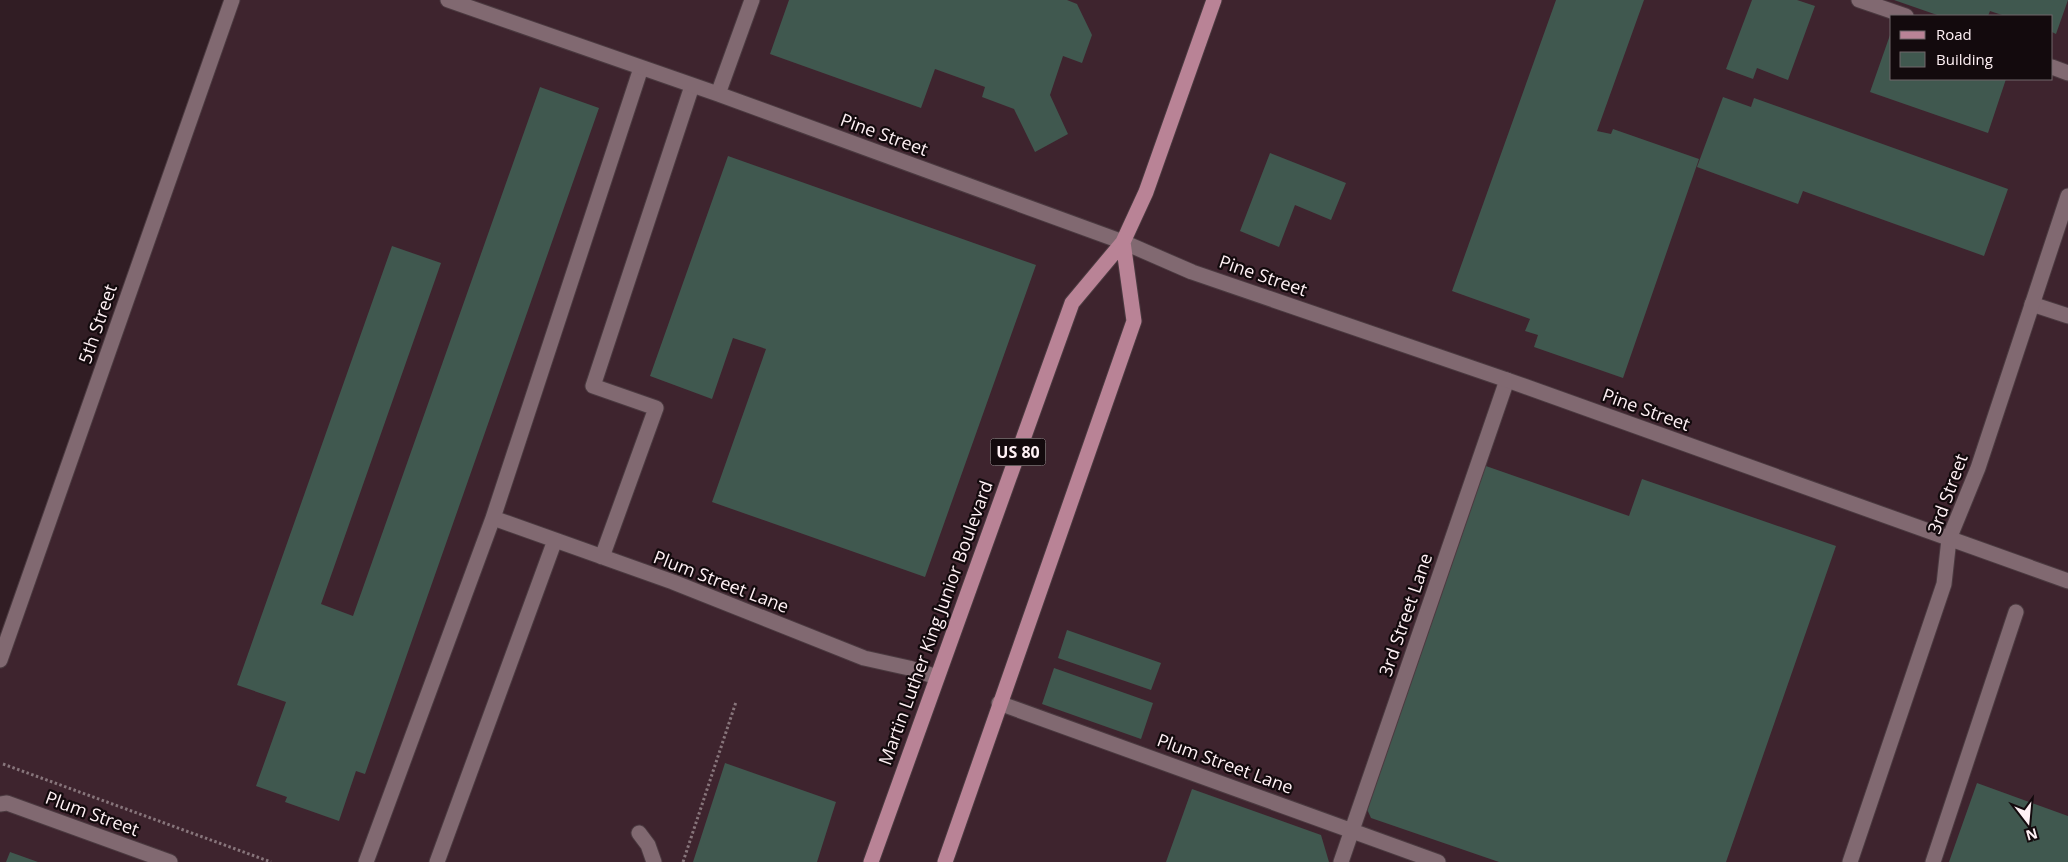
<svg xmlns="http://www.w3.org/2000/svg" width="2068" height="862" font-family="'Open Sans',sans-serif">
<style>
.built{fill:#3e242e;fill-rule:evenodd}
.building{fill:#40584f}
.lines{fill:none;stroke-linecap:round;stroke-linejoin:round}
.lane-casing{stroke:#4b3a40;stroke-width:17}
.street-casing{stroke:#4b3a40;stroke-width:17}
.primary-casing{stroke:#4b3a40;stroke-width:17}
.path{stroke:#87757b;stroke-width:3;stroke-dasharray:2.5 2.5;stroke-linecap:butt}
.lane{stroke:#816971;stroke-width:15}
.street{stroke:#816971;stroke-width:15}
.primary{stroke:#b98396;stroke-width:15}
.labels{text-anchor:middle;stroke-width:4.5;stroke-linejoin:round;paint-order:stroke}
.shield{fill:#130a0d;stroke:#b8acaf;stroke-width:1}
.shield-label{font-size:16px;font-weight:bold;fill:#fff1f5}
.street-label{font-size:18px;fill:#fff1f5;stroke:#130a0d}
</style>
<rect width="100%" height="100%" fill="#311d24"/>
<path class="built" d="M227 0H2068V862H0V658ZM1892 16H2052V79H1892Z"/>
<path class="building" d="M789 0H1067L1077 4 1092 35 1082 63 1063 56 1050 95 1068 134 1035 152 1014 109 982 97 985 87 935 69 921 108 770 54Z
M1556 0H1644L1597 131 1611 134 1613 129 1699 159 1623 378 1534 347 1538 335 1525 331 1530 319 1452 291Z
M1752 0H1797L1815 6 1788 80 1757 68 1753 79 1726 69Z
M1894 0H2068L2056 34 2052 32V16H2005L1990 11 1988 16H1940Z
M1890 35 1892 79H2006L1988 133 1870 92Z
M540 87 599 108 365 774 356 771 339 821 285 802 287 797 256 786 286 702 237 685 392 246 441 263 321 604 353 616Z
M1723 97 1751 107 1754 98 2008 189 1984 256 1803 191 1798 204 1697 167Z
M1270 153 1346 183 1331 220 1295 205 1279 247 1240 231Z
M728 156 1036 265 925 577 712 502 766 349 733 338 712 399 650 376Z
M1483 465 1629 516 1642 479 1836 546 1726 862H1499L1371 818 1365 805Z
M1067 630 1161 663 1151 690 1058 658Z
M1054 668 1153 703 1141 739 1042 704Z
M725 763 836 802 817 862H693Z
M1977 783 2068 816V862H1949Z
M1192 789 1321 835 1329 862H1166Z
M10 852 38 862H6Z"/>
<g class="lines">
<defs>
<path id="lane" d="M1859 0 1906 16
M2052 67 2068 73
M2032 304 2068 316
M493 518 673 582 864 658 909 668 937 677
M602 557 656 408 593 386 692 86
M999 703 1438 862
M639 833 648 845 654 862
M366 862 493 518 641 68
M437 862 555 540
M1341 862 1507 380"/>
<path id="street" d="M448 0 718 94 1123 242 1192 272 1507 380 2068 581
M718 94 752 0
M0 660 232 0
M0 804 7 803 170 862
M1850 862 1944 584 1949 539 1978 468 2068 196
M1933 862 2016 612"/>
<path id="primary" d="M871 862 1072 303 1123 242 1146 192 1214 0
M945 862 1134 321 1123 242"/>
</defs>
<use href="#lane" class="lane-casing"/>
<use href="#street" class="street-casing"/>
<use href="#primary" class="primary-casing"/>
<path class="path" d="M3 764 271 862
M683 862 736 702"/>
<use href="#lane" class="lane"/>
<use href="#street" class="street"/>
<use href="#primary" class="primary"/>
</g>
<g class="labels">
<rect class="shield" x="990.5" y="438.5" width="55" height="27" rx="4"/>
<g class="shield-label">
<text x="1018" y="458">US 80</text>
</g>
<g class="street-label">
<text transform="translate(884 135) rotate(20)" y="6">Pine Street</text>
<text transform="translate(1263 276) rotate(19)" y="6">Pine Street</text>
<text transform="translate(98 324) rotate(-71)" y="6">5th Street</text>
<text transform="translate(1646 410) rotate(20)" y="6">Pine Street</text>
<text transform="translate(1948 494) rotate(-70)" y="6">3rd Street</text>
<text transform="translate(721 582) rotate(21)" y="6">Plum Street Lane</text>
<text transform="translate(1406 615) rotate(-71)" y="6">3rd Street Lane</text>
<text transform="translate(936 623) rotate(-70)" y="6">Martin Luther King Junior Boulevard</text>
<text transform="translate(1225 764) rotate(20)" y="6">Plum Street Lane</text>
<text transform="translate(92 814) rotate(20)" y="6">Plum Street</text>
</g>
</g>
<rect x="1890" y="15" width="162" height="65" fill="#130a0d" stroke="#71666a"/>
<rect x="1900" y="31" width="25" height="8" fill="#b98396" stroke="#71666a"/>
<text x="1936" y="40" font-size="15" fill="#fff1f5">Road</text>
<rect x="1900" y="52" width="25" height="15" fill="#40584f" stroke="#71666a"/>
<text x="1936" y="65" font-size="15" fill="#fff1f5">Building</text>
<g transform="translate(2028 822) rotate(164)" stroke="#130a0d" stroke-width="4" paint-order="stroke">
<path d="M0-4L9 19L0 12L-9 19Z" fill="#fff1f5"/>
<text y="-8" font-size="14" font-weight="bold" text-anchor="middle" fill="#fff1f5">N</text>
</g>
</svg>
